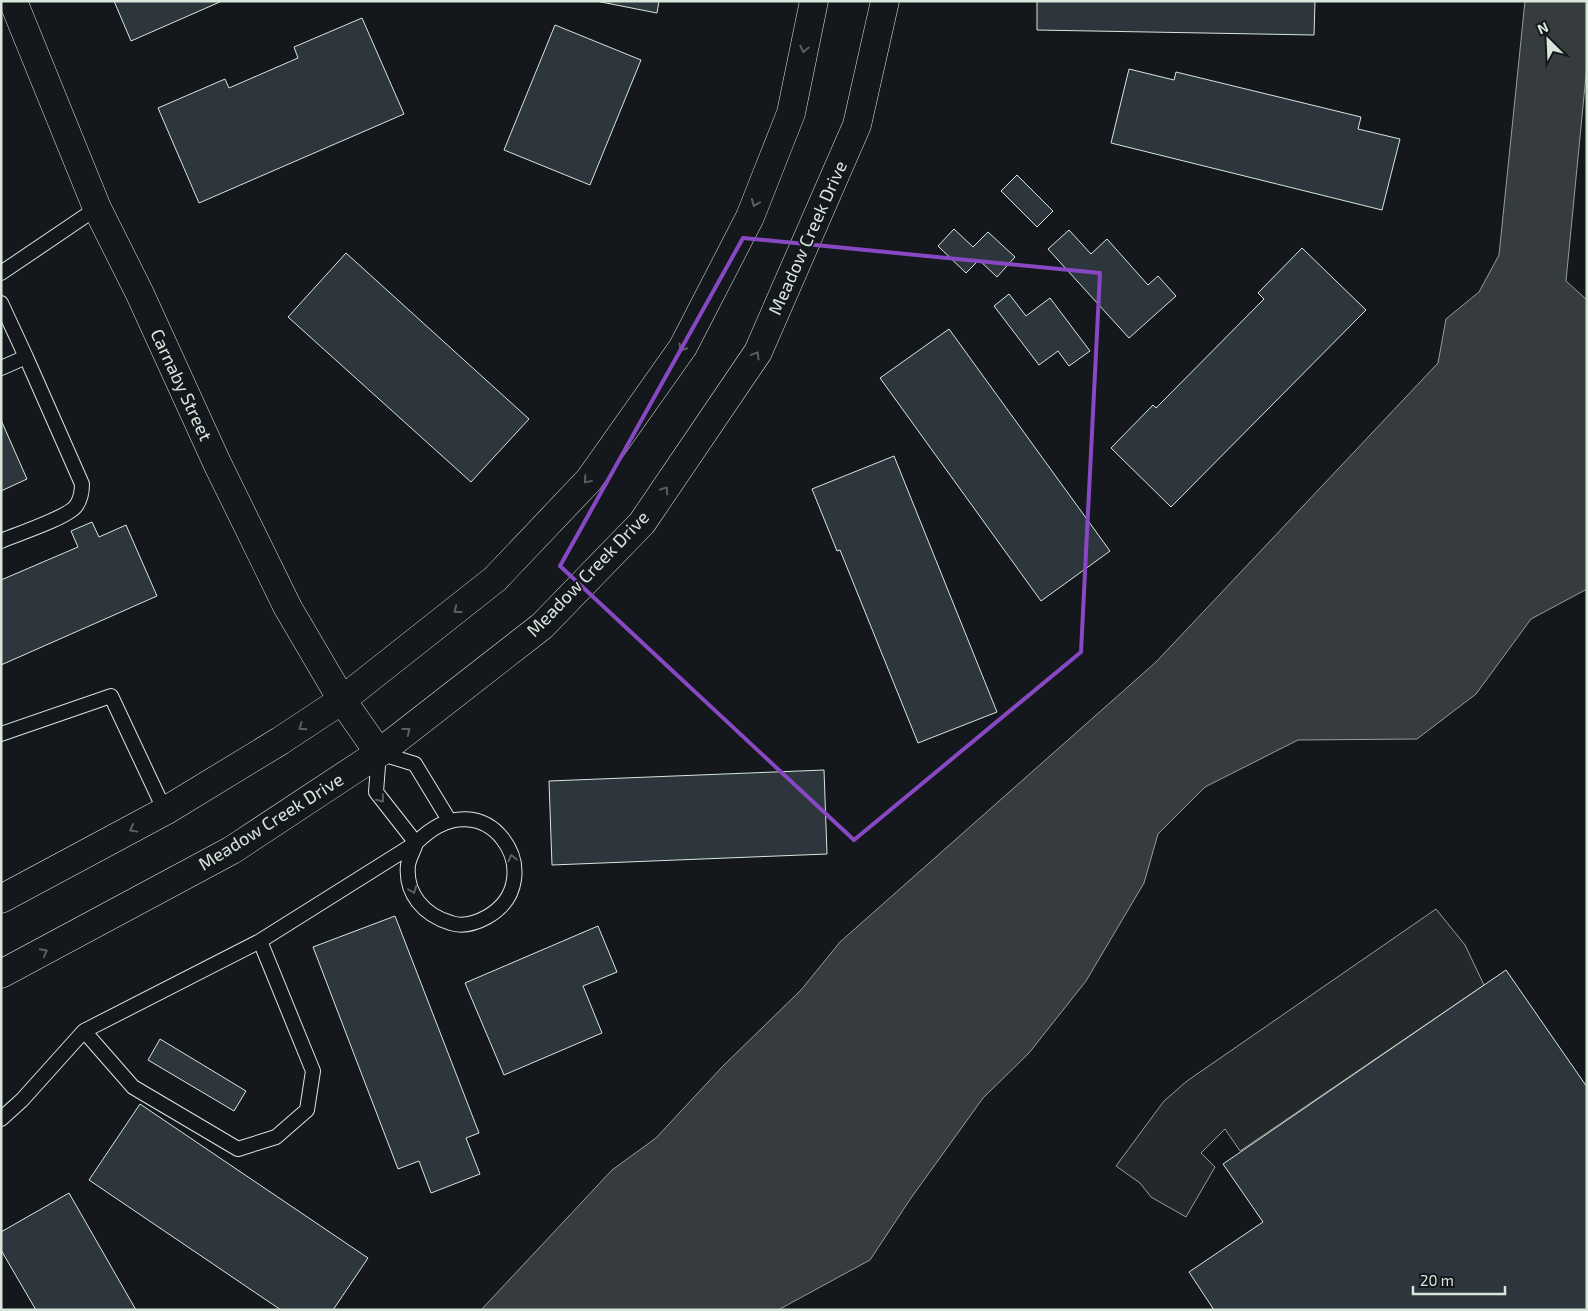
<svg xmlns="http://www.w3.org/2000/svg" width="1588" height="1311" font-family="'Exo 2',sans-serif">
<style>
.parking{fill:#24282b;stroke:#939e99}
.water{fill:#363b3e;stroke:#939e99}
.building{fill:#2c363c;stroke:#d8e6dc}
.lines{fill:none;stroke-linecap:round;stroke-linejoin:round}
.service-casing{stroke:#d8e6dc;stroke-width:16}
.minor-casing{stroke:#d8e6dc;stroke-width:29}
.tertiary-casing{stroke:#d8e6dc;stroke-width:29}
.service{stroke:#14181c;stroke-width:14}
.minor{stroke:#14181c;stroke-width:28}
.tertiary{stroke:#14181c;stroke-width:28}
.oneway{stroke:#59605f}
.marked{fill:none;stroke:#8948c3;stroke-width:4;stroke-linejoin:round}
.labels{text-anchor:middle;stroke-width:4;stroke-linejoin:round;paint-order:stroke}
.street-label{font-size:18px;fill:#d8e6dc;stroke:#14181c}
</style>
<rect width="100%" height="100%" fill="#14181c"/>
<path class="parking" d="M1436 909 1465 945 1484 985 1240 1151 1225 1129 1201 1153 1215 1167 1186 1217 1151 1197 1140 1183 1116 1166 1164 1101 1187 1081Z"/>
<path class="water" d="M1525 1H1587V65L1566 281 1587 300V589L1531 619 1476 694 1417 739 1298 740 1205 787 1158 834 1144 883 1086 981 1029 1053 983 1098 911 1198 870 1260 778 1310H481L612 1170 656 1138 723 1066 801 990 840 942 1156 662 1438 363 1446 319 1479 292 1499 255Z"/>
<path class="building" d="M114 1H222L131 41Z
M596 1H659L657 13Z
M1037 1H1315L1314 35 1037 30Z
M362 18 404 114 199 203 158 108 225 79 229 88 298 58 294 47Z
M555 25 641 60 590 185 504 150Z
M1129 69 1174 80 1176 72 1361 117 1358 129 1400 139 1382 210 1111 143Z
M1017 175 1053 211 1037 227 1001 191Z
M954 229 973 247 988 232 1015 257 997 277 979 260 966 273 938 246Z
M1069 230 1091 254 1107 239 1148 285 1158 276 1176 296 1129 338 1048 249Z
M1302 248 1366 310 1171 507 1111 448 1153 405 1156 408 1264 299 1258 293Z
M346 253 529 419 471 482 288 317Z
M1009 294 1026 316 1050 298 1090 351 1069 366 1058 351 1039 365 994 306Z
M949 329 1110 551 1041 601 880 378Z
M1 420 27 479 1 491Z
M894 456 997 712 918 743 840 550 837 551 812 489Z
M92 522 99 537 126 525 157 596 1 665V580L78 547 71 531Z
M824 770 827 854 552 865 549 781Z
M395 916 479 1133 466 1138 480 1174 431 1193 419 1161 398 1169 313 947Z
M598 926 617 972 583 986 602 1033 504 1075 465 983Z
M1506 970 1587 1087V1310H1214L1189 1272 1263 1222 1223 1164Z
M160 1039 246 1091 234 1111 148 1060Z
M140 1104 368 1258 333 1310H281L89 1180Z
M69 1193 136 1310H36L1 1250V1232Z"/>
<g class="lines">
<defs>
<path id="service" d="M1 273 97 208
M1 303 26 357 1 368
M1 541C17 534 67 518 76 506 81 499 82 492 82 484L26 357
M1 734 111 696 165 811
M416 843 376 792 379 753 415 764 449 820
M84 1031 133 1087 238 1149 276 1137 307 1110 313 1071 260 941
M1 1119 22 1100 84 1031 260 941 416 843C486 772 554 879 487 917 476 923 463 927 451 923 424 915 405 894 408 865 409 858 414 850 416 843"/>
<path id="minor" d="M13 1 97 208 140 294 217 463 288 608 342 700 379 753"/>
<path id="tertiary" d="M1 899 165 811 280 741 342 700 495 579 589 480 683 347 750 217 791 113 814 1
M1 974 232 850 379 753 542 626 642 523 758 352 857 125 885 1"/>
</defs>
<use href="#service" class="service-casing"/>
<use href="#minor" class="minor-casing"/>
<use href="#tertiary" class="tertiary-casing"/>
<use href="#service" class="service"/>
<use href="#minor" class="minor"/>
<use href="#tertiary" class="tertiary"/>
</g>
<defs><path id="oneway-chevron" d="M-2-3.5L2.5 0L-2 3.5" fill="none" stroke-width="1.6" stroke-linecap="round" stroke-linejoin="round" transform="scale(1.25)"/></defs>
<g class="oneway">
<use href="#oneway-chevron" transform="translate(804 49) rotate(102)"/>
<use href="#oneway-chevron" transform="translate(755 203) rotate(112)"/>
<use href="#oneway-chevron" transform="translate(682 348) rotate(122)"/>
<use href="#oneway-chevron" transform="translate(756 355) rotate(-59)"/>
<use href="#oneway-chevron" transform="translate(587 480) rotate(130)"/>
<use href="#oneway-chevron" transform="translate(665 490) rotate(-56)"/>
<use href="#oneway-chevron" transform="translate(457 610) rotate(142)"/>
<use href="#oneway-chevron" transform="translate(302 727) rotate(146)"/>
<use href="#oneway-chevron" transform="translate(407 731) rotate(-38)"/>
<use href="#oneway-chevron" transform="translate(381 799) rotate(52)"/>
<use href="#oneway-chevron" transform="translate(133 829) rotate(151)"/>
<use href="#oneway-chevron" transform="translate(512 858) rotate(-103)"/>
<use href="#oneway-chevron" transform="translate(413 890) rotate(69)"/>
<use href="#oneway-chevron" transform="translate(44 952) rotate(-28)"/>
</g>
<path class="marked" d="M743 238 1100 273 1081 652 854 840 560 566Z"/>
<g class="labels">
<g class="street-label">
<text transform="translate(808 238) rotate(-66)" y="6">Meadow Creek Drive</text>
<text transform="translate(181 385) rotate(65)" y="6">Carnaby Street</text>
<text transform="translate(588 574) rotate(-46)" y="6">Meadow Creek Drive</text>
<text transform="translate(271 822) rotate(-32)" y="6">Meadow Creek Drive</text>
</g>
</g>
<rect width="1588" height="1311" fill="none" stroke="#d8e6dc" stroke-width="5"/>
<g transform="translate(1548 40) rotate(336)" stroke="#14181c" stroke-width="4" paint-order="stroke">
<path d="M0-4L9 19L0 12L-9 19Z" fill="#d8e6dc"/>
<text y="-8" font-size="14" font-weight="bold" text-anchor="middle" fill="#d8e6dc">N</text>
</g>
<path d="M1413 1286v8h92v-8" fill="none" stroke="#d8e6dc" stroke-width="2.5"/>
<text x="1420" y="1286" font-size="15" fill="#d8e6dc" stroke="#14181c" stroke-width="4" paint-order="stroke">20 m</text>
</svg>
